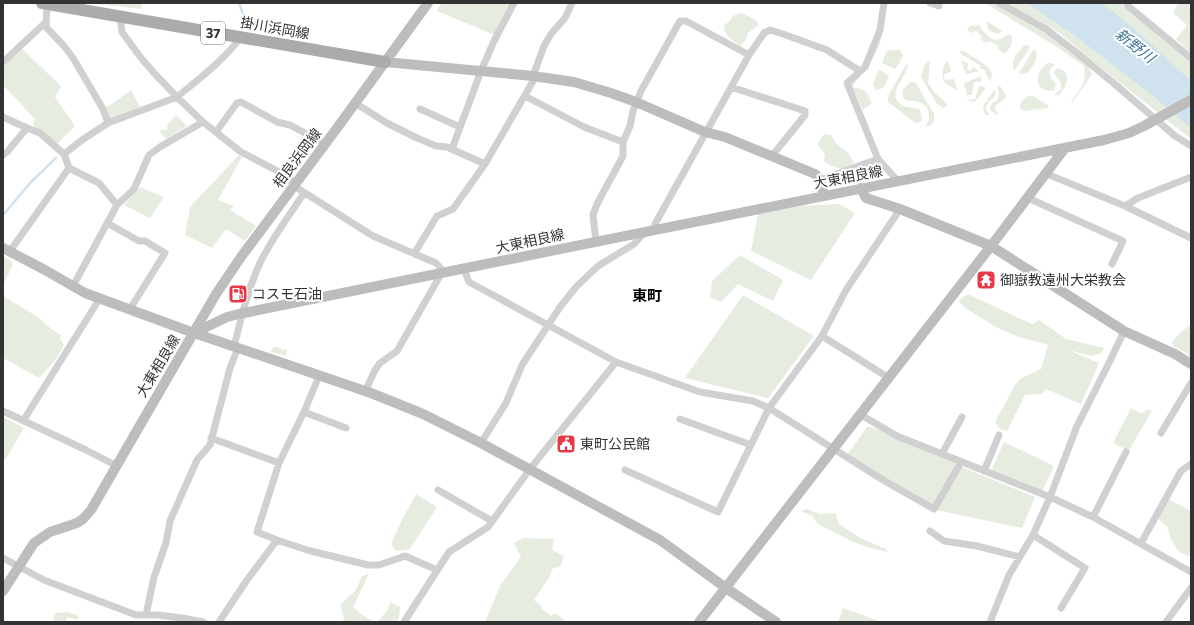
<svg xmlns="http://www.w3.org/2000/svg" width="1194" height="625" font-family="Commissioner,'Noto Sans JP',sans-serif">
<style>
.green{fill:#e6ecdf}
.water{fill:#cfe2ee}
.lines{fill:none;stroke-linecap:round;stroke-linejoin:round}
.stream{stroke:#cfe2ee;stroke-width:2.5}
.street{stroke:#d0d0d0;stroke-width:7}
.secondary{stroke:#bdbdbd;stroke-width:10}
.primary{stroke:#ababab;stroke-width:12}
.labels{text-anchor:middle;stroke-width:4;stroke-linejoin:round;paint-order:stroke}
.shield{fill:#fff;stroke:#707070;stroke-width:1}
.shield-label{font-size:13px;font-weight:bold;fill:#333}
.street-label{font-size:14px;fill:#333;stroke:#fff}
.poi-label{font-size:14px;fill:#333;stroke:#fff;text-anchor:start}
.water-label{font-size:15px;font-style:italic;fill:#3f7597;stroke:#fff}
.neighbourhood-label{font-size:15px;font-weight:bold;fill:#000;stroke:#fff}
</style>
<rect width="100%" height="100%" fill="#fff"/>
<path class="green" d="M91 3H142L141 9Z
M441 3H511L497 36 437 11Z
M985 3H994L1044 31 1087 63 1092 74 1073 102 1071 103C1080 89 1087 84 1084 66L1057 47Z
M999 3H1121L1125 6 1191 61V139L1090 59 1061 34 1039 21Z
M1178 3H1191V53L1176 39 1187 25 1173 13Z
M742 13 756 20 759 25 748 33C747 39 745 42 740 46 732 40 724 36 724 25L729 22C732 16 735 14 742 13Z
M987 21 1002 31 998 34C990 31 987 31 987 21Z
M883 23C884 47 866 69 852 87 866 89 866 91 872 103L863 110 849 81 865 66Z
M979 25C983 31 991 43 1000 39 1004 38 1005 35 1009 34L1012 37 1011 46 1005 54 998 49V45L989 41 986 43 980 39 982 37 976 31 971 33 967 30 968 28 970 26Z
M1028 45 1030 47 1015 70H1014C1010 61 1017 52 1024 46Z
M21 48 61 86 55 97 75 126 57 144 33 125 35 119 3 85V65Z
M1034 49C1041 56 1032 67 1027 73L1020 74 1019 73Z
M891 50H900L903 55 900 62 895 69 882 63 886 52Z
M963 51C970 55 992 67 992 74 992 76 990 79 990 81L989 80 984 69H980L981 66 961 54 960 51Z
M930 60 928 83 935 93 948 105 944 108 937 104 921 77 924 66Z
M961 60 968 64 967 69 970 71 973 67 979 71 969 74H966Z
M948 61 951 71 944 75 945 80 954 79 957 90V91L944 82C942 75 941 66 948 61Z
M1048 63H1052L1055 65 1051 68 1049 72 1052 80 1056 84 1054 90C1033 95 1034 71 1048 63Z
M908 64C908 77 884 94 902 105 908 109 915 106 920 110L922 120 917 124 888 102V96L905 66Z
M1058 68C1073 73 1067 86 1059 95H1054L1061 89V83L1054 73 1055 70Z
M879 69 889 76C886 84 885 89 876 90L873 84Z
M981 76V82H974L972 95H967L964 83Z
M910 82 916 83 934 114V121L931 125 925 127 929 120C929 117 929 113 928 110 920 93 901 110 903 90Z
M979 86 985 87V89L975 102 968 101 966 100 975 99Z
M997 86H1000L1007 97 994 107 998 115H997L990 110C989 104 994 103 998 99L999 92Z
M131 90 140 107 110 120 106 108Z
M994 90 996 92C995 97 993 99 989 101 985 107 985 110 990 115H986L984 112 983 106Z
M1028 96H1033L1049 106 1048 108 1041 109 1023 111 1020 108 1021 101Z
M176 115 187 126 166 139 160 132 161 130H166L168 124Z
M825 134 831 135 836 143 848 153 854 163 843 170C838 168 828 165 824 161L825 154 818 145 820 139Z
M239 155 242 157 218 200 234 206 230 210 256 226 245 241 226 229 212 248 185 235 190 207Z
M857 167C863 172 863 174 860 180L848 176 845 173Z
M140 187 164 197 150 218 124 205Z
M839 204 855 213 811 280 751 251 758 214 801 206Z
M740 255 783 280 773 301 738 284 721 302 710 297 712 281Z
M3 256 11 261 13 264 3 286Z
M968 294 1032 324 1039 320 1066 339 1104 348 1102 353 1092 356 1068 350 1099 363 1081 404 1046 389 1042 394 1025 395 1007 431 1000 429 995 422 1015 385 1020 379 1041 369 1048 345 1016 336 994 326 962 306 959 300Z
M743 295 814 336 768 398 685 378Z
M3 296 38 317 50 328 61 335 60 339 64 345 57 358 39 378 3 358Z
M1191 325V357L1186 353 1173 346 1172 342 1182 331Z
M275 347H277L283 350 287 349 286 356 271 352 272 348Z
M1131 408 1141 414 1148 409 1152 411 1129 450 1116 445 1113 443Z
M3 417 24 428 5 460 3 459Z
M868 426 897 436 961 462 962 467 1035 497 1022 528 941 511 934 509 846 456Z
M1004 442 1054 466 1041 494 990 473Z
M416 494 437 507 410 549 396 551 391 544 401 522Z
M1168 499 1191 511V556C1177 556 1170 539 1167 526L1158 519Z
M807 509 820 514 835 513 839 524 860 538 886 549 888 552 867 547 851 541 818 524 812 516 801 511Z
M523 538 554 539 552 550 564 556 560 567 553 568 550 576 534 600 542 606 541 608 551 616 555 613 567 622H485L501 584 521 557 514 543Z
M369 574 353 607 361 614 374 622H358L357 620 356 622H343L344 617 340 605 356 590 362 576Z
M391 602 400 607 399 618 396 622H377L387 611Z
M843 608 882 622H838Z
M68 612 79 616 77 620 68 617 65 622H60L56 620V622H53L54 616 56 613Z"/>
<path class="water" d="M1027 3H1102C1134 27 1162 54 1191 81V128L1152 95 1074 35Z"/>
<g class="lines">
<path class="stream" d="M239 3 244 17
M3 215 31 182 56 158"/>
<path class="street" d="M884 3 880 30 865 67 847 83 878 159 898 181
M930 3 939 6
M999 3 1046 29 1077 53 1117 86 1175 136 1185 142 1191 146
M1127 3 1128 6 1191 58
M47 4 46 27 64 46 73 58 103 109 108 123
M120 16 122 32 141 58 154 73 177 97C200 78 223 61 241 37
M3 62 46 22
M533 76 544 46 551 34 565 18 572 3
M731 87 805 111V115L772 156
M525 96 584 127 623 142
M355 103 387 123 417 138 436 146 447 147 485 164
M420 109 460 127
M3 117 27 128
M216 132 237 103 241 102 277 122 290 125 325 144
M452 149 481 71 494 41 514 3
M64 154 69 168 99 183 117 205
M3 155 7 152 27 128 40 133 64 154 82 140 108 123 177 97 203 122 241 152 289 177 294 186 373 236 436 263 445 273
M1047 174 1125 206 1191 238
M820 180 878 159
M1028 198 1123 241 1112 264
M1125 206 1138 198 1191 177
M107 223 139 241H145L165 253 130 309
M654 231 655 224 749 55 764 33 770 30 783 34 827 50 860 71
M596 242 593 215 597 204 623 156V142L630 126 633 111 641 91 680 21H686L749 55
M10 251 69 168
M414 254 437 216 453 209 485 164 536 76
M464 269 469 282 616 362 700 392 753 401 769 408 883 480 934 509 961 462
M73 286 117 205 134 189 149 155 160 147 203 122
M822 336 846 290 900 209
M234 347C241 318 248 289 260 263 272 238 289 216 304 193
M319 376 304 412 279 463 257 532 277 540 307 550 368 565H379L405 556 437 570
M365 392 375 370 380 363 397 351 441 274
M3 411 86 450 117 466
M304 412 346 428
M861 415 897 436 1050 497 1093 517 1191 572
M680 419 751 445
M23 421 100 298
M1161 433 1191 383
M211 438 279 463
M481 443 506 403 522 365 560 307 576 287 598 266 634 244 644 233
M942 454 962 417
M625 470 718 512 769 408 822 336 889 378
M984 471 999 435
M438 490 492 521
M1093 517 1126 452
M930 531 944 541 977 546 1020 557
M1033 535 1085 568 1061 608
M1141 543 1181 471 1191 464
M3 558 44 580 136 615H158L182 618 203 622
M146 615 154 577 166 543 170 521 197 460 210 445 230 368 238 348
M219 622 247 580 277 540
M404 622 449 552 488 527 530 469 616 362
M990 622 1009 575 1033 535 1050 497 1077 426 1110 361 1124 331
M1166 622 1191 588"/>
<path class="secondary" d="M385 62 533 76 574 82 611 93 636 102 705 132 725 137 815 174 820 180 824 196
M861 188 866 198 900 209 991 246 1124 331 1175 354 1191 364
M3 248 45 270 85 293 194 333 371 393 423 414 481 443 660 540 726 588 776 622
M194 333 227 317 239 314C527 255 816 198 1104 140L1129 133 1144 126 1191 100
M3 591 34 543 50 532 77 523 83 519 91 510 216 294 241 257 340 124 428 3
M699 622 991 246 1065 148"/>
<path class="primary" d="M42 3 385 62"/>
</g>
<defs>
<symbol id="temple-square" viewBox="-11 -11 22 22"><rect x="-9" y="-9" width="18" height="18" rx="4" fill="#e63946" stroke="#fff"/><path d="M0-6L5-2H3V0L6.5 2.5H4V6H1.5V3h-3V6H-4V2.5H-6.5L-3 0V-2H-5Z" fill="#fff"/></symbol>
<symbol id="fuel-square" viewBox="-11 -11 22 22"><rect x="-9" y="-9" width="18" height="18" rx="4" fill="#e63946" stroke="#fff"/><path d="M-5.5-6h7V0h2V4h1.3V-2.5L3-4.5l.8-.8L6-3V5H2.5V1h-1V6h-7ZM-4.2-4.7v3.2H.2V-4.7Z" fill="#fff"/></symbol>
<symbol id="civic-square" viewBox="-11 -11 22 22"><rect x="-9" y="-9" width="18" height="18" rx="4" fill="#e63946" stroke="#fff"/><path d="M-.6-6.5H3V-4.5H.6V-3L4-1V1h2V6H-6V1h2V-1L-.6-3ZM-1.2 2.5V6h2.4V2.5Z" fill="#fff"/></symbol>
</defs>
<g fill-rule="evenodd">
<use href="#temple-square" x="975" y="269" width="22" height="22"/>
<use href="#fuel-square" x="227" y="283" width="22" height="22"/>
<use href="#civic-square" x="555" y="433" width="22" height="22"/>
</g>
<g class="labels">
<rect class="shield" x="201" y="22" width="24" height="22" rx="3"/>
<g class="shield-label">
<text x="213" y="38">37</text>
</g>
<g class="street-label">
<text transform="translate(275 28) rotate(10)" y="5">掛川浜岡線</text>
<text transform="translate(297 158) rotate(-53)" y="5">相良浜岡線</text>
<text transform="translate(848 177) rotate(-11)" y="5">大東相良線</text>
<text transform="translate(530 241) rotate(-12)" y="5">大東相良線</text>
<text transform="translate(158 366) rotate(-59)" y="5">大東相良線</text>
</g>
<g class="poi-label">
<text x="1000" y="285">御嶽教遠州大栄教会</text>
<text x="252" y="299">コスモ石油</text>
<text x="580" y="449">東町公民館</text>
</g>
<g class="water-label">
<text transform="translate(1135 46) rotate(38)" y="5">新野川</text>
</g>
<g class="neighbourhood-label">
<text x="647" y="301">東町</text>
</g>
</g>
<rect width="1194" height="625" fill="none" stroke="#333333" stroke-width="8"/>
</svg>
